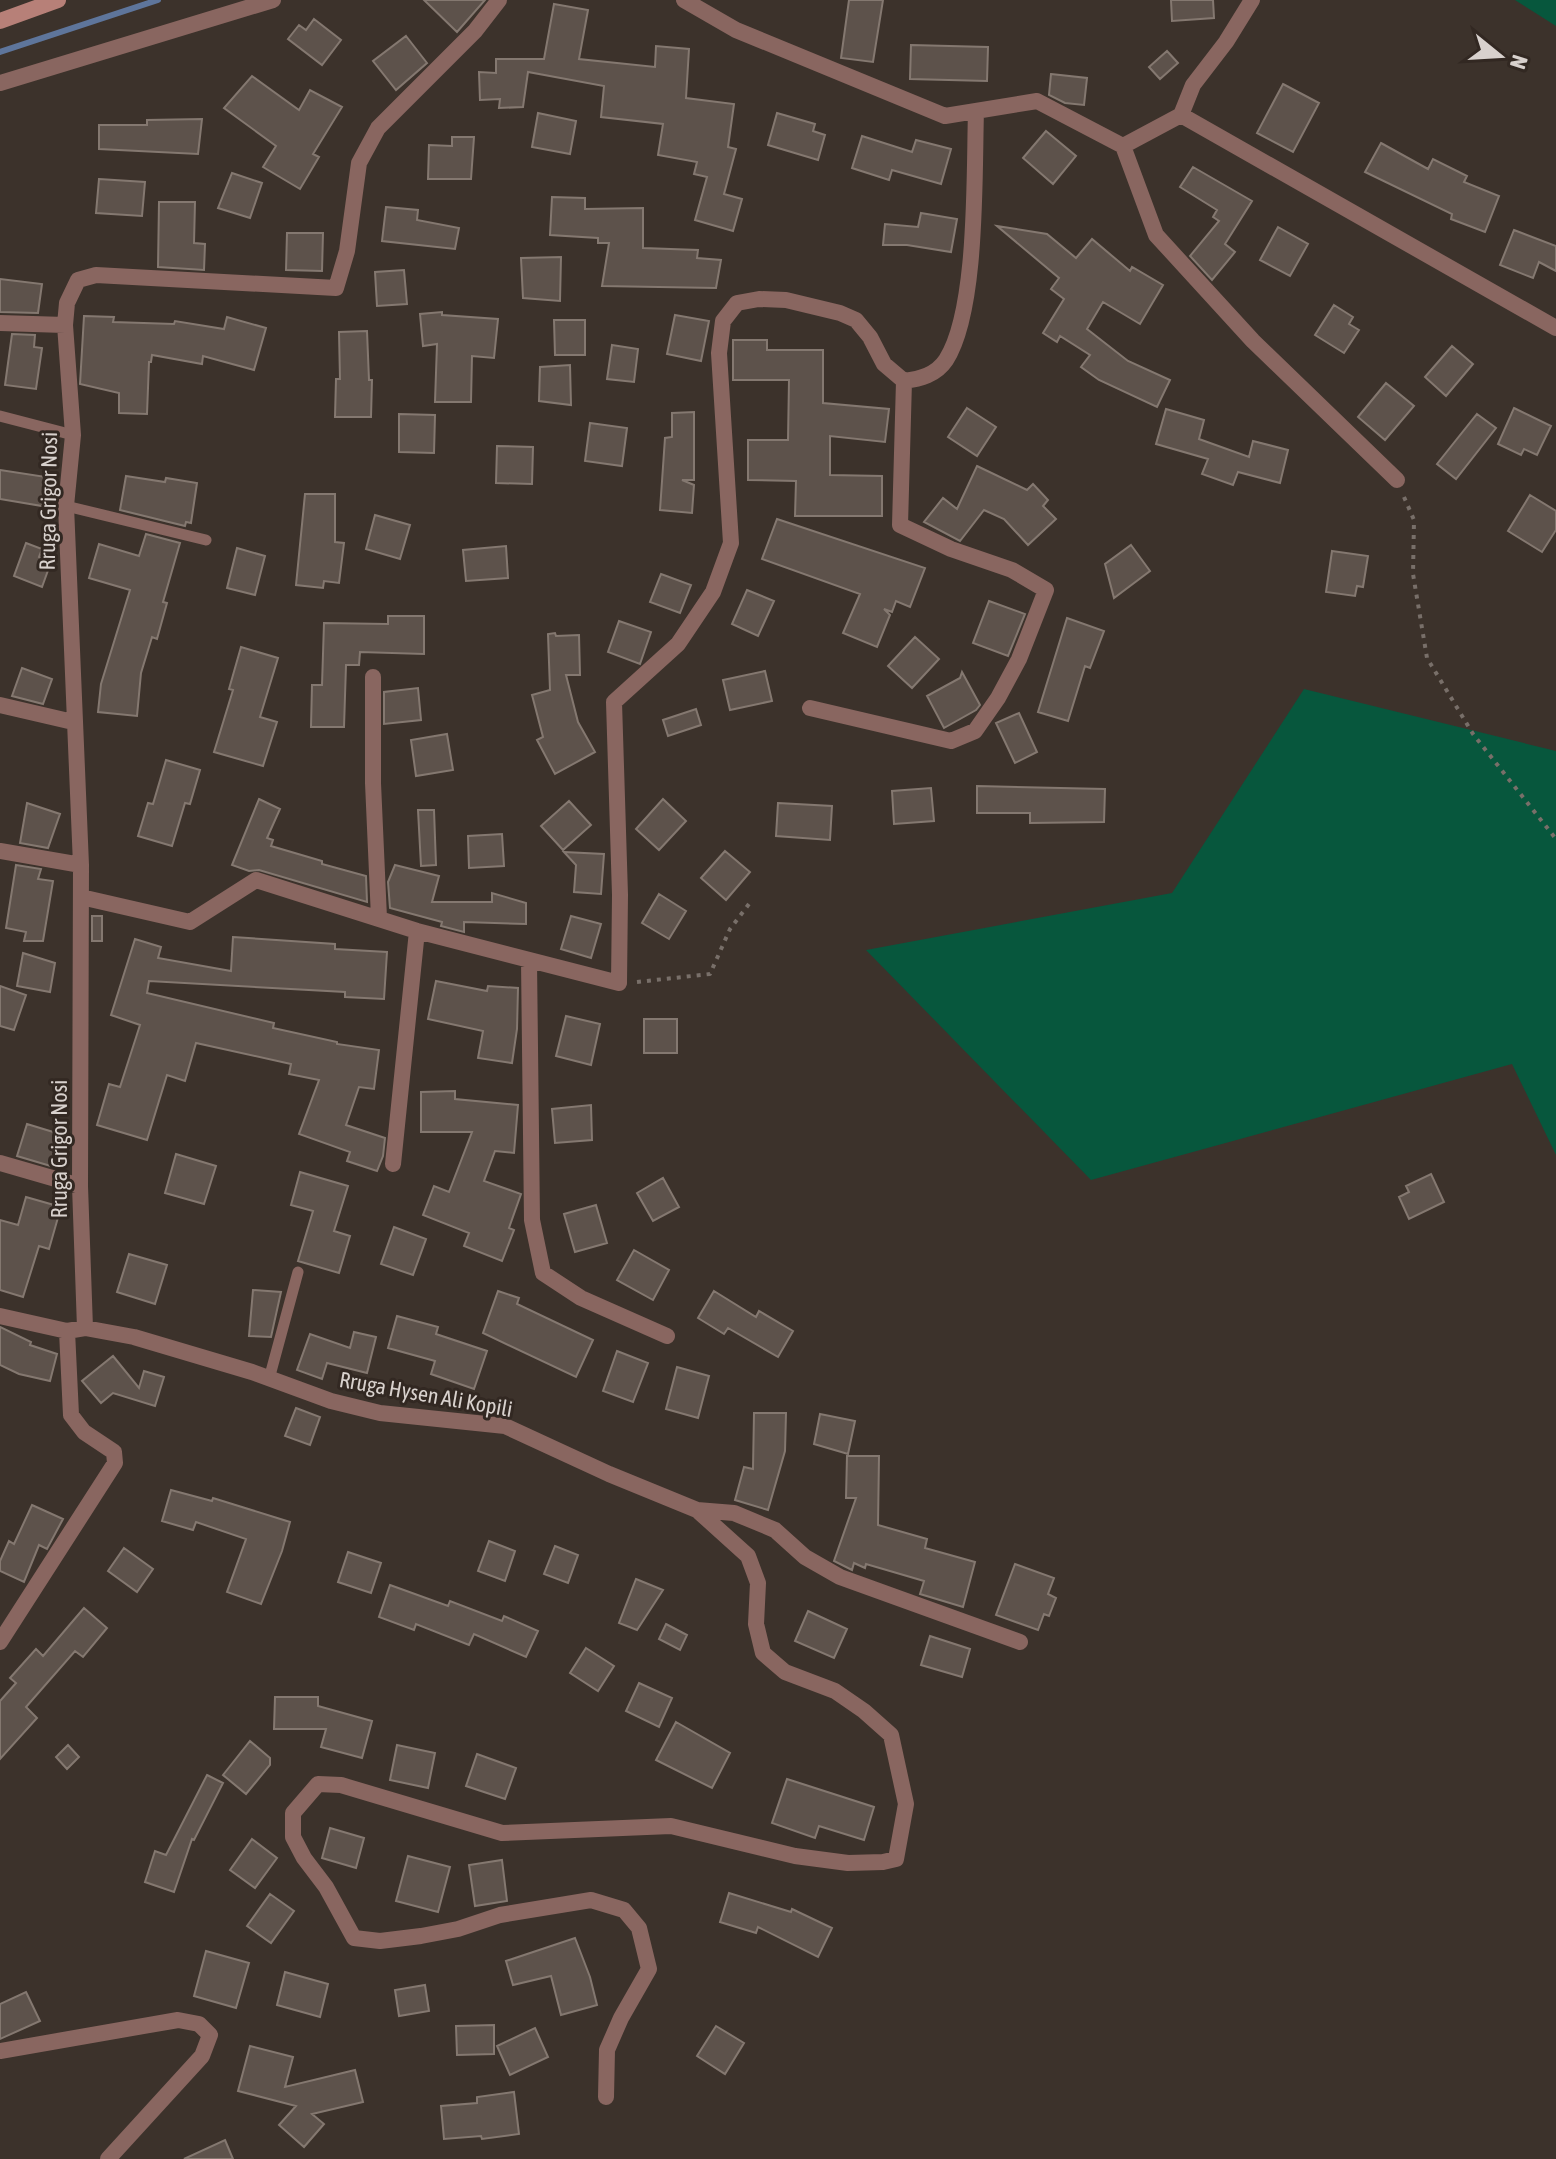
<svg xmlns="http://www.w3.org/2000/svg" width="1556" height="2159" font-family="'Asap Condensed',sans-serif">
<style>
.green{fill:#07573d}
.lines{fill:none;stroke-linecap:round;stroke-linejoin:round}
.stream{stroke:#5e759b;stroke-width:6}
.building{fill:#5d524b;stroke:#847870;stroke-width:2}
.path{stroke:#786f69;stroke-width:4;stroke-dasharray:4 6;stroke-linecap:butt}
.service{stroke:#896660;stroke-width:11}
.minor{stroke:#896660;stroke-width:16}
.secondary{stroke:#b78078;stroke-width:16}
.labels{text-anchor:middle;stroke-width:6;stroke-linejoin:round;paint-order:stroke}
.street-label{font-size:22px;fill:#d8d1cd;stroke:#322822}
</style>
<rect width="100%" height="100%" fill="#3c322b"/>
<path class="green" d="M1515 0H1556V26Z
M1304 689 1556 751V1155L1512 1064 1091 1180 866 950 1172 893Z"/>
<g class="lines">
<path class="stream" d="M0 52 158 0"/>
</g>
<path class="building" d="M424 0H485L457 32Z
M849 0H883L873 62 841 58Z
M1171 0H1213L1214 18 1172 21Z
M554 4 588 10 579 59 655 67 656 46 689 49 686 98 734 104 728 147 736 149 724 194 742 199 733 231 695 220 707 177 694 174 697 162 658 155 663 124 601 117 604 86 528 72 523 107 499 108 500 99 480 100 479 72 496 73V59H544Z
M314 19 341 40 322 65 288 39 299 25 306 30Z
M406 36 427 63 396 90 373 61Z
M911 45 988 47 987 81 910 79Z
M1167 51 1178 63 1160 79 1149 67Z
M1051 74 1087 78 1084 105 1065 103 1049 95Z
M252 76 299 110 310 90 342 107 313 154 319 157 300 189 263 167 276 146 224 108Z
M1283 84 1319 103 1293 152 1257 133Z
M538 113 576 121 570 154 532 147Z
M777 113 815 124 813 131 825 135 818 160 768 145Z
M202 119 198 154 99 149V125H147V120Z
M1046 131 1076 156 1053 184 1023 158Z
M862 136 912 152 916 140 951 149 941 184 892 170 889 180 852 168Z
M452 137H474L471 179H428L429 145 452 146Z
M1381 143 1428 169 1433 159 1467 176 1464 182 1499 196 1485 232 1451 219 1452 214 1365 172Z
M1193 167 1252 201 1225 244 1235 252 1212 280 1190 256 1219 221 1213 217 1217 210 1180 187Z
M232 173 262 183 250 218 218 208Z
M99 179 145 182 142 216 96 213Z
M552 197 585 198V209L643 208V248L698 250 697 258 721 260 716 288 602 286 609 243H598V238L550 235Z
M159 202H195L194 243 205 244 204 270 158 267Z
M386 207 418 210 417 220 459 228 455 249 382 241Z
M921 213 957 219 951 252 907 245H883L885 224 918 227Z
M997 226 1047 234 1076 258 1092 239 1130 271 1132 267 1163 285 1140 324 1103 302 1087 329 1128 361 1170 380 1157 407 1099 380 1081 367 1090 355 1060 336 1057 342 1043 333 1064 299 1051 289 1059 278Z
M1278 227 1308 244 1290 276 1260 260Z
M1514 230 1556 246V271L1539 262 1533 278 1500 265Z
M287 233H323L322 271 286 270Z
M561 257 560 301 523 298 521 258Z
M404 270 407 304 377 306 375 272Z
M0 279 42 284 38 313 0 312Z
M1334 305 1353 317 1349 324 1359 330 1344 353 1315 335Z
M442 312V315L498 319 494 358 472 356 471 402H435L437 344 423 346 420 314Z
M675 315 709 321 701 361 667 354Z
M84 316 114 317 113 322 174 324 175 321 224 329 227 317 266 328 254 370 203 356 202 364 152 355 151 362H149L147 414 119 413V393L80 384Z
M554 320H585V355H555Z
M367 331 369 380H372L371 417H335L336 379H340L339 332Z
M12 334 35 335 34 347 42 348 36 389 5 385Z
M733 340H767V350H823V403L889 409 885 442 830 436V475L882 476V516H795L796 481 748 480V440H788L789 380H733Z
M612 345 638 349 634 382 607 379Z
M1452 346 1473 364 1446 396 1425 377Z
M570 365 571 405 539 401 540 367Z
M1386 383 1414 406 1385 440 1358 417Z
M967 408 996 427 977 456 948 437Z
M1514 408 1551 426 1537 455 1524 449 1521 455 1498 444Z
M1166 409 1204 420 1199 439 1249 457 1253 441 1288 450 1280 483 1238 472 1233 485 1202 474 1208 459 1156 444Z
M694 412V480H682L694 485 692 513 660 510 665 438 672 437V413Z
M399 414 435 415 434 453 399 452Z
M1477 414 1496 428 1456 479 1437 464Z
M590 423 627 428 622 466 585 461Z
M497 446 533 447 532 484 496 483Z
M977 466 1027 490 1033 484 1048 500 1043 506 1056 519 1028 545 1004 519 984 510 960 541 924 522 943 498 957 509Z
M0 470 46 477 42 506 0 499Z
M126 476 165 482 166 478 197 483 191 523 186 522 185 526 120 510Z
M305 494H335V542L344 543 339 583 324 581 323 588 296 585Z
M1530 495 1556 511V530L1542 552 1508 531Z
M375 515 410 525 400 559 366 549Z
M777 519 925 568 910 607 896 601 892 612 884 609 890 615 877 647 843 633 860 594 762 559Z
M146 534 180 543 163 602 167 603 157 639 152 637 141 673 137 716 98 712 101 684 130 590 89 578 99 544 139 556Z
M26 543 42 549 39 557 51 562 42 587 14 576Z
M1131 545 1150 571 1114 598 1105 564Z
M506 546 508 578 466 581 463 550Z
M237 548 265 556 255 595 227 588Z
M1332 551 1368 556 1363 587 1357 586 1355 596 1326 592Z
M661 574 691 585 680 613 650 602Z
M747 590 774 601 758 636 732 624Z
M989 601 1025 614 1008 656 973 643Z
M388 616H424V654L360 652 359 665H346L344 727H311L312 685H322L324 623 388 624Z
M1067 618 1104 631 1090 668 1085 666 1068 721 1038 712Z
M619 621 651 632 640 664 608 652Z
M555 633 556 636 579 635 580 675H566L578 722 595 752 555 774 537 740 543 737 532 695 550 690 548 634Z
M915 637 939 659 912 688 888 666Z
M241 647 278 658 260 717 277 722 263 766 214 752 233 690 229 689Z
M22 668 52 679 43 704 12 696Z
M765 671 772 701 730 710 723 680Z
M962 672 980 705 976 710 944 728 927 696 960 678Z
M418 688 421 720 384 724V692Z
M696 709 701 725 668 736 663 720Z
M1019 713 1037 752 1015 763 996 723Z
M447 734 453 770 416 776 411 740Z
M166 760 200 770 190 804 185 803 172 846 138 836 148 803 153 804Z
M977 786 1105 789 1104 822 1030 823V813H977Z
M931 788 934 821 894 824 892 791Z
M259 799 280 809 267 838 273 840 271 846 322 861V864L366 876 367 902 259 870 249 871 232 865Z
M663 799 686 821 659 850 636 829Z
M569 801 591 825 563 850 541 826Z
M27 803 60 814 48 848 20 843Z
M778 803 832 806 830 840 776 836Z
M418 810H434L436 865 421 866Z
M502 834 504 866 469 868 468 836Z
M725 851 750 872 726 900 701 878Z
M564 852 604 854 601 894 574 892 576 865Z
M16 865 41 869 38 879 53 881 43 941H24L26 932 6 928Z
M395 865 439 876 432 902H492V893L526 903V924L464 922V932L441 926 442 922 390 908 388 882Z
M659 894 686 911 669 939 642 923Z
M92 916H102V941H92Z
M571 916 601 924 591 958 561 949Z
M233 937 335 944V949L387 952 384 999 345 997V992L149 981 147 993 274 1023 273 1028 337 1042V1044L379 1050 374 1089 359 1087 346 1125 385 1138 383 1156 377 1171 347 1161 350 1152 299 1134 319 1080 289 1074 291 1064 196 1043 185 1081 167 1075 147 1140 97 1125 109 1084 120 1087 140 1025 111 1015 135 939 161 947 158 958 231 971Z
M23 953 55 963 50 992 17 986Z
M436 981 487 991 488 986 518 988 517 1029 512 1063 478 1058 483 1031 428 1019Z
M0 986 26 995 14 1030 0 1026Z
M566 1016 600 1024 591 1065 556 1056Z
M644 1019H677V1053H644Z
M455 1091V1099L518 1105 514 1153 495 1151 484 1181 521 1194 509 1228 514 1230 502 1261 464 1246 469 1233 423 1215 434 1186 449 1192 472 1132H421V1092Z
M591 1105 592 1140 555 1143 552 1109Z
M27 1124 63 1135 54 1167 17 1156Z
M176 1154 216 1166 204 1204 165 1193Z
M300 1172 348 1186 334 1231 350 1236 339 1273 298 1261 313 1211 291 1205Z
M1431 1174 1444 1202 1409 1219 1399 1197 1409 1192 1406 1186Z
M663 1178 679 1207 653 1221 637 1193Z
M26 1197 61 1207 49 1249 39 1246 23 1297 0 1290V1220L18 1225Z
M596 1205 607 1243 575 1252 564 1214Z
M394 1227 426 1239 413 1275 381 1264Z
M634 1250 669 1270 653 1300 617 1280Z
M129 1254 167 1265 155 1304 117 1292Z
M253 1290 281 1292 271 1337 249 1336Z
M498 1291 519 1298 517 1304 593 1340 576 1377 483 1333Z
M714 1291 756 1317 759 1311 793 1331 778 1357 728 1328 724 1334 698 1318Z
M397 1316 438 1327 436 1334 487 1351 474 1389 431 1374 435 1361 388 1348Z
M0 1327 31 1342 30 1345 57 1354 50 1381 19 1374 0 1365Z
M354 1332 376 1337 367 1373 327 1363 322 1379 297 1370 310 1334 350 1348Z
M617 1351 648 1363 633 1402 603 1391Z
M113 1356 139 1388 144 1371 164 1377 155 1406 113 1393 101 1403 82 1381Z
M677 1367 709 1376 698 1418 666 1409Z
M296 1408 320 1417 310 1445 285 1436Z
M754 1413H786L785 1451 768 1510 735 1500 744 1467 753 1469Z
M820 1414 855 1421 848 1454 814 1444Z
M847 1456H879L878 1525 927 1539 925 1548 975 1562 963 1607 920 1594 924 1581 866 1564 865 1568 854 1563 852 1570 834 1561 856 1498H846Z
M171 1490 212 1501 213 1498 290 1522 282 1551 261 1604 227 1592 246 1539 196 1522 193 1530 162 1521Z
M32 1505 63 1519 47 1549 39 1545 24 1582 0 1571V1561L9 1541 14 1544Z
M489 1541 515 1551 505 1581 478 1571Z
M555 1546 578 1555 568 1583 544 1574Z
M124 1548 153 1569 137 1592 108 1571Z
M348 1552 381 1563 371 1593 338 1582Z
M1015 1564 1054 1578 1048 1594 1056 1598 1049 1616 1044 1614 1038 1630 996 1615Z
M636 1579 663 1590 637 1630 619 1623Z
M390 1585 448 1606 450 1601 502 1621 504 1616 538 1631 526 1657 474 1634 469 1645 416 1624 414 1630 379 1617Z
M84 1608 107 1628 83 1657 75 1651 26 1707 37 1718 0 1759V1701L16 1683 10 1678 36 1649 43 1656Z
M808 1611 847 1629 834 1658 795 1641Z
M666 1624 687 1635 680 1650 659 1639Z
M930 1636 970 1649 962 1677 921 1665Z
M586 1648 614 1666 598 1691 570 1673Z
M639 1683 672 1698 659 1727 626 1711Z
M275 1697H318V1706L372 1721 362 1758 321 1747 326 1729H274Z
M676 1722 730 1753 712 1788 656 1760Z
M250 1741 270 1758V1765L246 1794 223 1775Z
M68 1745 79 1757 67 1769 56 1757Z
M397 1745 435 1753 428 1788 390 1780Z
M477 1754 516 1768 505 1799 466 1786Z
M207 1775 223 1783 194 1840 192 1839 174 1892 145 1882 155 1851 166 1855Z
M787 1779 874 1807 864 1840 819 1826 815 1838 772 1823Z
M330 1828 364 1838 356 1868 322 1858Z
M252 1839 277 1858 255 1888 230 1870Z
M408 1856 450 1867 438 1912 396 1901Z
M502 1860 507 1901 475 1906 469 1865Z
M729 1893 791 1912 792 1909 832 1928 818 1957 758 1927 756 1933 720 1922Z
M270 1894 294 1911 271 1943 247 1926Z
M575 1938 590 1977 597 2005 561 2015 551 1976 513 1985 506 1961Z
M206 1951 249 1963 236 2008 194 1996Z
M285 1972 328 1984 320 2017 277 2005Z
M425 1985 429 2011 399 2016 395 1990Z
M26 1992 40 2021 0 2039V2004Z
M494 2025V2054L457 2055 456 2026Z
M716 2026 744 2043 725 2074 697 2056Z
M535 2028 548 2057 510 2075 497 2046Z
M250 2046 293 2057 285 2087 355 2070 363 2102 312 2114 324 2124 304 2147 279 2125 296 2106 238 2091Z
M514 2092 519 2134 482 2139 481 2136 444 2139 441 2106 477 2103V2097Z
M225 2140 233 2159H184Z"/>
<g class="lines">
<path class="path" d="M1404 497 1414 520 1413 574 1427 658 1473 734 1556 839
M637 982 710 974 730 929 752 900"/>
<path class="service" d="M0 416 73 435
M66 506 206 540
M269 1379 298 1272"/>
<path class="minor" d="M684 0 736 30 945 116 1037 101 1123 146 1181 115 1193 85 1226 42 1252 0
M0 83 273 0
M1181 115 1556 328
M1123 146 1156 235 1253 341 1397 480
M0 323 65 325
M373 677V783L379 918
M0 705 73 722
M810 708 951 741 975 731 998 698 1019 659 1046 590 1012 570 951 549 900 525 904 381
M0 851 81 865
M81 897 190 922 256 880 417 931 619 983 620 895 614 702 678 644 713 592 731 543 719 353 723 321 737 303 759 299 786 300 840 313 856 320 870 337 884 364 904 381C920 379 936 375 946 360 978 310 974 173 976 111
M529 961 532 1220 543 1273 581 1298 667 1336
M0 1163 80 1186
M393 1164 417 931
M0 1316 67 1331 85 1328 134 1337 252 1372 331 1401 380 1413 505 1426 609 1474 697 1510 734 1513 775 1530 805 1557 840 1577 1020 1642
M85 1328 80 1186 81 865 66 506 73 435 65 325 67 303 78 280 96 275 336 288 347 251 359 163 378 128 475 31 499 0
M0 1642 115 1463 114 1452 84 1432 71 1415 67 1331
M0 2051 178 2020 199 2024 210 2035 202 2056 108 2159
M606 2097 607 2050 621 2018 649 1969 639 1928 624 1910 591 1900 500 1915 458 1929 421 1936 380 1941 354 1938 326 1887 304 1858 293 1837V1813L318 1784 341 1785 502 1833 671 1826 795 1856 848 1863 883 1862 896 1859 906 1804 891 1735 864 1711 835 1691 785 1672 763 1653 756 1624 758 1583 748 1556 697 1510"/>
<path class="secondary" d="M0 21 58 0"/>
</g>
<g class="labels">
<g class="street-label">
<text transform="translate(48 501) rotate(-89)" y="8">Rruga Grigor Nosi</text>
<text transform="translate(59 1149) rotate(-90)" y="8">Rruga Grigor Nosi</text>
<text transform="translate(426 1394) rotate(10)" y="8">Rruga Hysen Ali Kopili</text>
</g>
</g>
<g transform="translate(1500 56) rotate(108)" stroke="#322822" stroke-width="6" paint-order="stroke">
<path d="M0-6L14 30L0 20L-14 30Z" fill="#d8d1cd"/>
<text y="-12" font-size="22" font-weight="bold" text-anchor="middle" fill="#d8d1cd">N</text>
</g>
</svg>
